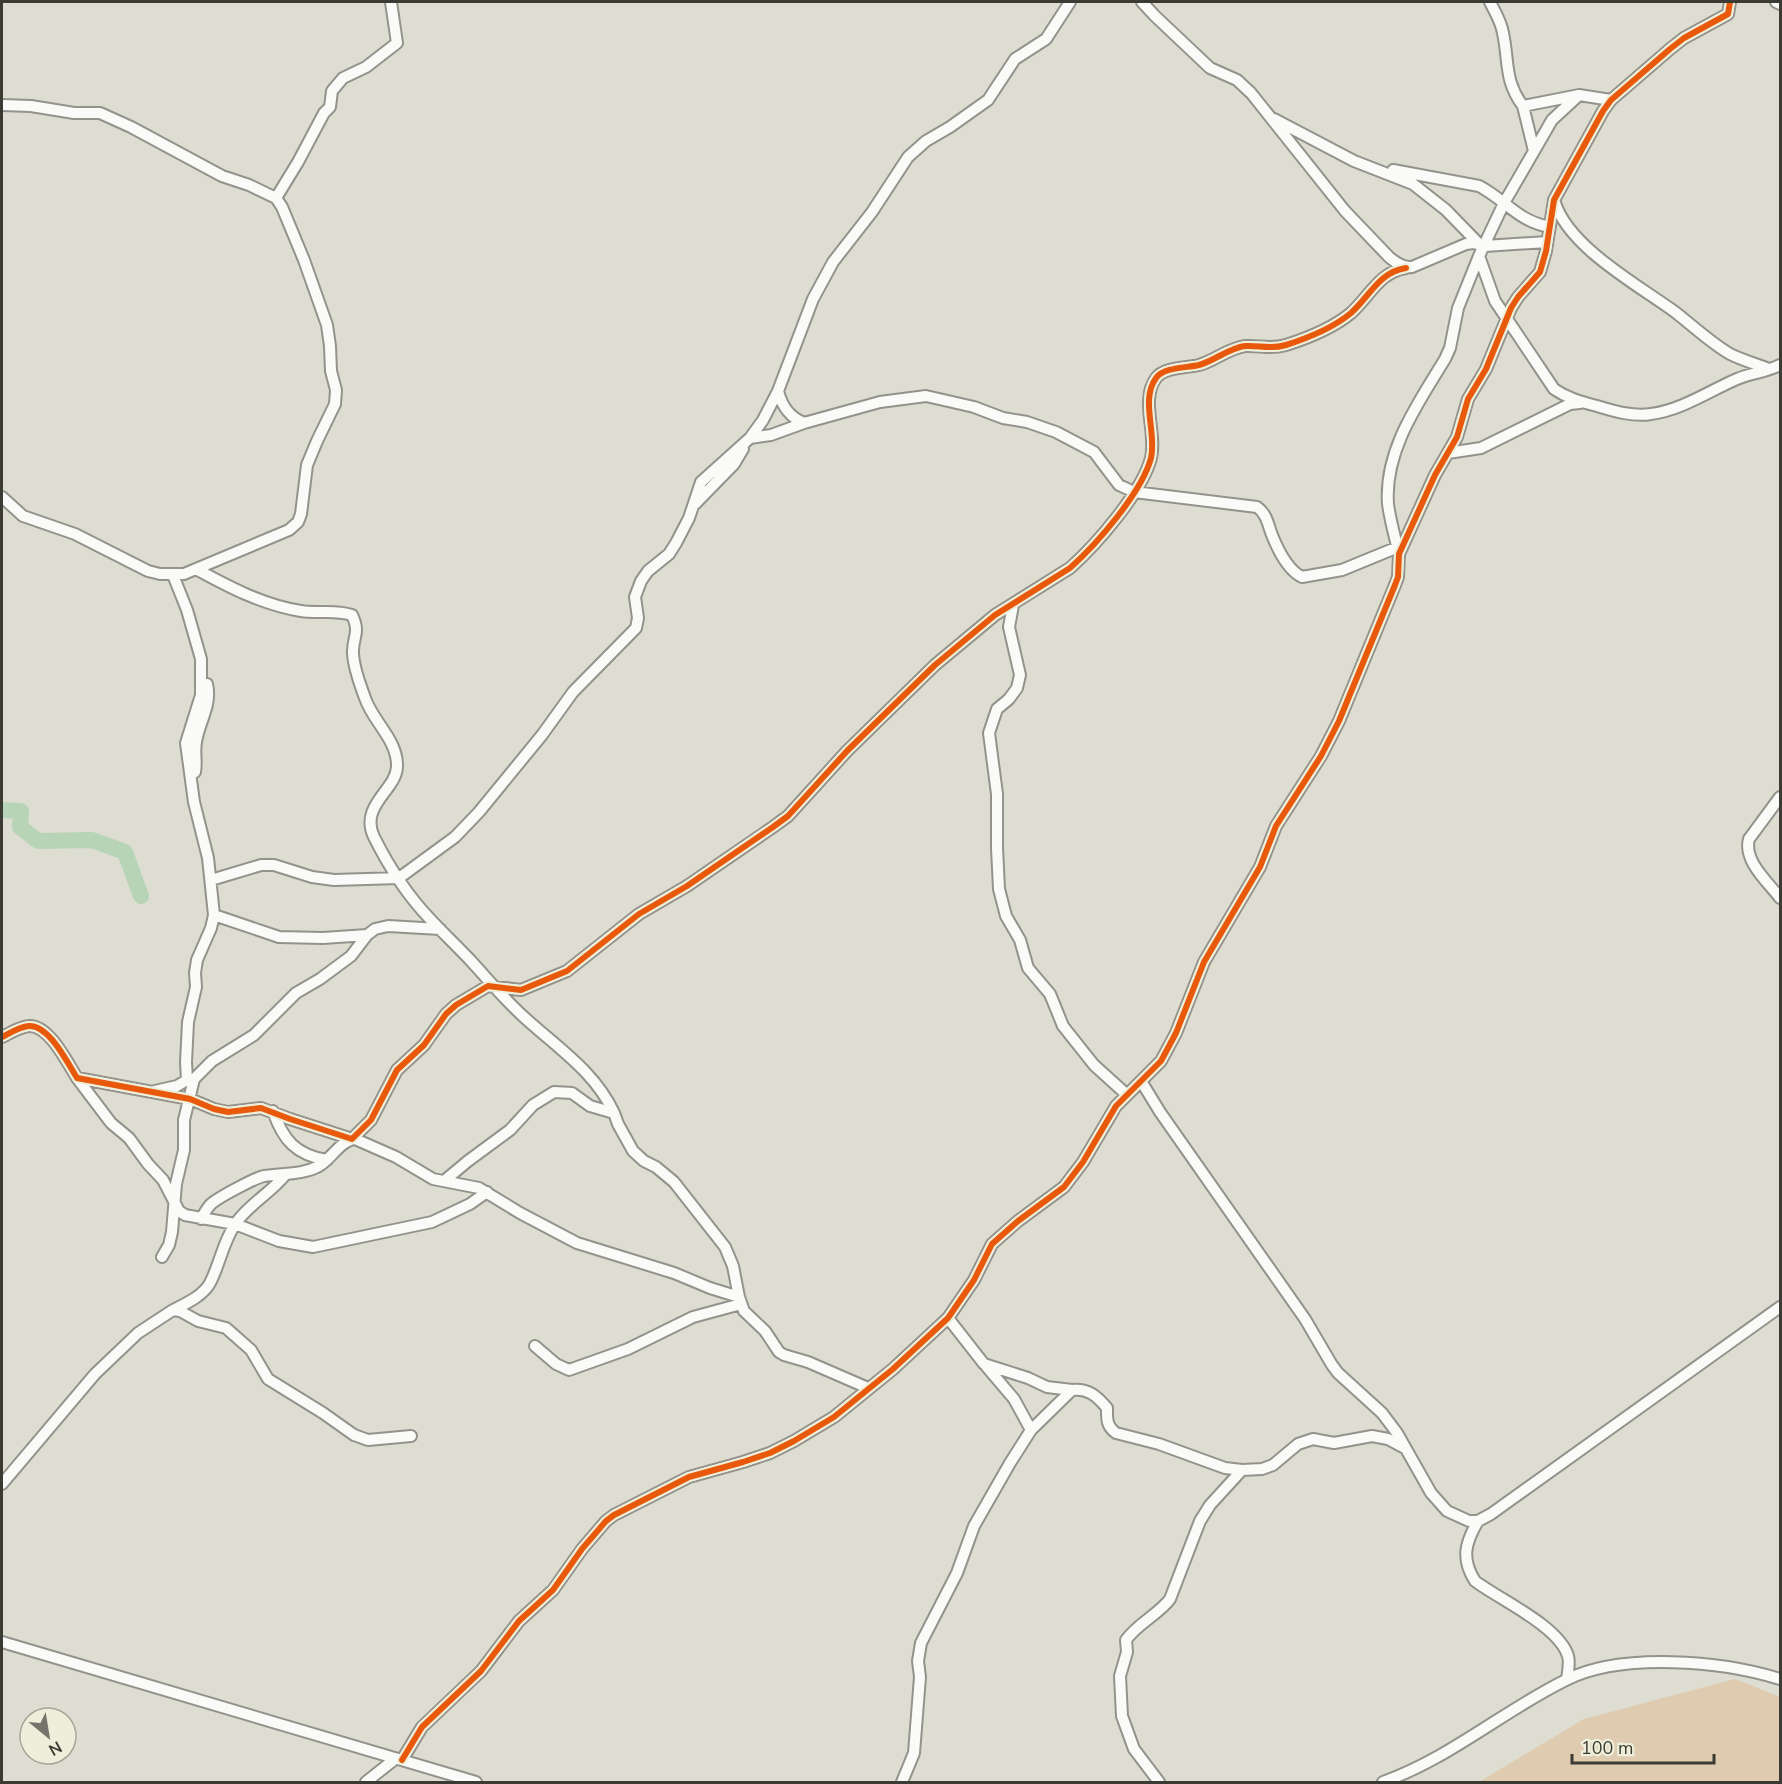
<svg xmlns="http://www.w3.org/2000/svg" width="1782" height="1784" font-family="'Nunito Sans',sans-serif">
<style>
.green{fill:#dfcbaf}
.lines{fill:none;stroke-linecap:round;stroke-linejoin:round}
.river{stroke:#b7d4b6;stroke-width:16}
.street-casing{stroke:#93938c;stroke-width:14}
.street{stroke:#fafaf8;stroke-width:10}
.cycleway-casing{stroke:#eeefda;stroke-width:10}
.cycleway{stroke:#e8590c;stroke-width:6}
</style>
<rect width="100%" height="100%" fill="#ddddd2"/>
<path class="green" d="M1735 1679 1780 1697V1782H1479L1584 1719Z"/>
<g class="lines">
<path class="river" d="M2 810 21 811 20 827 38 841 92 840 125 852 141 896"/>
<defs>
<path id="street" d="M1142 2 1155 16 1210 68 1237 80 1251 93 1345 211 1389 257C1396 263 1403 268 1412 267L1466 244 1473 243 1485 246 1547 242
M1490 2C1495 12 1501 21 1503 33 1509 61 1504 81 1523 106L1579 95 1611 100
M1776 2 1780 4
M2 105 31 106 74 113H100L131 127 222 176 249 185 276 198 282 207 304 260 327 325 330 346 331 371 336 390 335 404 317 441 307 465 301 514 298 522 289 530 184 574H160L148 571 75 534 23 516 2 497
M1523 106 1534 151
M1274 119 1354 161 1413 184 1446 210 1479 244
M1393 170 1479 186C1506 200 1517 221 1550 227
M276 198 298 162 324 113 330 107 332 91 343 78 366 67 397 43 391 2
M1555 203C1570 248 1638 285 1675 312 1693 326 1711 343 1730 354 1742 360 1756 364 1769 369
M1479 256 1495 301 1554 389C1567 398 1581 402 1597 406 1614 411 1633 417 1651 414 1682 410 1709 391 1737 379 1751 373 1767 372 1780 365
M778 391C782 406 789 417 804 423L880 402 926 396 974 407 1003 418 1027 422 1056 432 1094 452 1119 485 1134 492 1257 507C1267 514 1268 525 1272 535 1278 550 1288 570 1302 577L1342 570 1398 547
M750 438 771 435 804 423
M1448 453 1481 448 1570 404 1580 403
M695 504 734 464 743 449
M1399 554C1395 537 1390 520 1388 504 1384 450 1419 402 1445 359L1450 348 1458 308 1479 256 1504 203 1552 120 1579 95
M196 569C229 587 263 605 301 611 320 614 332 609 352 615 361 634 352 637 353 654 354 670 360 684 365 698 373 722 398 740 397 767 396 790 359 806 374 837 388 865 408 896 430 919 444 934 458 947 472 962 489 981 506 1001 525 1018 558 1048 595 1072 614 1113
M1013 605 1009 627 1020 675 1017 688 1009 699 997 709 989 733 997 794V848L999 889 1006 916 1020 940 1028 968 1050 994 1063 1026 1094 1065 1126 1094
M195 772C197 762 194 752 196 742 199 722 212 705 207 684
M1780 797 1749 839C1743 861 1768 882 1780 898
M211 880 261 865H274L312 877 334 880 399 878 455 837 479 812 542 735 573 692 636 628 638 618 635 597 641 581 648 571 669 554 676 543 689 518 701 482 750 438 763 420 778 391 813 299 833 262 872 212 908 157 926 141 950 127 988 100 1015 59 1046 39 1070 2
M214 915 279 937 323 938 367 935
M2 1037C10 1033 19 1027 29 1026 49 1025 67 1062 77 1078L190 1099 214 1109 228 1112 261 1108 290 1119 352 1139 371 1120 397 1070 424 1045 446 1014 456 1005 488 986 521 990 567 971 639 914 687 886 773 827 788 816 847 751 935 665 995 615 1070 568C1097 544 1142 492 1151 458 1157 433 1140 400 1156 378 1164 367 1186 368 1199 365 1214 361 1229 348 1245 346 1260 345 1269 350 1286 345 1308 338 1333 328 1351 313 1370 296 1379 272 1406 268
M77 1078 111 1123 129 1138 148 1164 163 1180 179 1211 185 1215 235 1224 279 1241 313 1247 432 1222 470 1204 487 1192
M186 1081 194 1079 212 1061 254 1035 296 993 320 979 351 956 367 935 375 929 388 926 440 929
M1141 1081 1160 1112 1305 1319 1332 1365 1338 1373 1382 1413 1397 1433 1431 1493 1447 1511 1469 1521H1478L1491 1514 1780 1307
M155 1091 177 1086 187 1080 186 1062 188 1022 196 987 195 973 197 960 211 928 214 915 208 858 194 802 186 743 201 695V659L187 610 173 575
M273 1111C283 1140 296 1155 327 1160
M444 1181 468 1161 510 1130 533 1105 554 1092 572 1093 590 1106 614 1113 618 1124 633 1151 644 1161 656 1167 674 1182 725 1247 733 1266 739 1297 744 1311 765 1331 779 1352 784 1355 808 1362 868 1388
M201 1219C204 1214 207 1208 211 1204 219 1197 255 1178 264 1176 283 1173 302 1175 319 1166 331 1159 341 1140 355 1139L396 1157 433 1179 479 1188 520 1213 577 1243 674 1273 710 1288 739 1297
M162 1257 169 1245 172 1232 176 1184 184 1150V1120L194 1079
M173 1310C185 1304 203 1296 210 1283 220 1264 223 1241 236 1223 249 1204 271 1193 286 1174
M948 1318 984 1364 1028 1378 1047 1387 1072 1390
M535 1346 556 1364 569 1370 628 1349 693 1317 741 1304
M986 1366 1014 1399 1031 1430
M2 1484 95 1374 138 1333 173 1310 180 1311 198 1321 226 1328 251 1350 268 1379 323 1413 354 1435 368 1440 411 1436
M1478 1521C1465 1543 1461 1559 1475 1581 1500 1600 1559 1626 1568 1656 1570 1663 1568 1672 1567 1679
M2 1642 476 1782
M402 1760 422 1727 481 1671 519 1621 553 1590 582 1549 606 1521 614 1515 689 1477 743 1462 770 1453 794 1441 834 1417 893 1369 948 1318 974 1280 992 1244 1018 1221 1064 1187 1083 1162 1116 1106 1161 1061 1176 1033 1204 962 1260 867 1276 826 1321 756 1339 721 1395 585 1398 577 1399 554 1435 475 1457 437 1468 399 1486 369 1511 308 1518 297 1540 272 1546 251 1554 200 1603 111 1611 100 1670 49 1684 38 1728 14 1730 2
M366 1782 395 1759
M902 1782 914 1753 920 1677 918 1661 921 1643 957 1573 974 1526 1010 1463 1031 1430 1072 1390C1088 1388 1097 1396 1107 1408 1107 1418 1106 1426 1116 1433L1159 1444 1225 1468 1242 1470 1262 1469 1273 1465 1298 1444 1313 1439 1334 1443 1372 1436 1388 1439 1405 1448
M1159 1782 1134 1749 1122 1716 1120 1676 1127 1652 1126 1640C1138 1623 1158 1615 1170 1599L1200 1521 1210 1505 1242 1470
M1383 1782C1450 1758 1503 1711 1566 1680 1622 1652 1722 1661 1780 1679"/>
</defs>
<use href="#street" class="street-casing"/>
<use href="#street" class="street"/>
<defs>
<path id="cycleway" d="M2 1037C10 1033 19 1027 29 1026 49 1025 67 1062 77 1078L190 1099 214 1109 228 1112 261 1108 290 1119 352 1139 371 1120 397 1070 424 1045 446 1014 456 1005 488 986 521 990 567 971 639 914 687 886 773 827 788 816 847 751 935 665 995 615 1070 568C1097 544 1142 492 1151 458 1157 433 1140 400 1156 378 1164 367 1186 368 1199 365 1214 361 1229 348 1245 346 1260 345 1269 350 1286 345 1308 338 1333 328 1351 313 1370 296 1379 272 1406 268
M402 1760 422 1727 481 1671 519 1621 553 1590 582 1549 606 1521 614 1515 689 1477 743 1462 770 1453 794 1441 834 1417 893 1369 948 1318 974 1280 992 1244 1018 1221 1064 1187 1083 1162 1116 1106 1161 1061 1176 1033 1204 962 1260 867 1276 826 1321 756 1339 721 1395 585 1398 577 1399 554 1435 475 1457 437 1468 399 1486 369 1511 308 1518 297 1540 272 1546 251 1554 200 1603 111 1611 100 1670 49 1684 38 1728 14 1730 2"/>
</defs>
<use href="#cycleway" class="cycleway-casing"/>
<use href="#cycleway" class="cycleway"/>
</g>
<rect width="1782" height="1784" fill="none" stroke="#3b3b33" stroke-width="6"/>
<g transform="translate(48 1736) rotate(150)"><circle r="28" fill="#eeefda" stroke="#a6a797" stroke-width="1.5"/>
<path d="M0-4.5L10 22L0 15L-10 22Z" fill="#74746b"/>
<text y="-9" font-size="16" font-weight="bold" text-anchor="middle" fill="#3b3b33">N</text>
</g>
<path d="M1572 1754v9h142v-9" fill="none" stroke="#3b3b33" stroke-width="3"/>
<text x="1581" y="1754" font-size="18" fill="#3b3b33" stroke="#eeefda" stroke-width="4.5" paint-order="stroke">100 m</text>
</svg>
